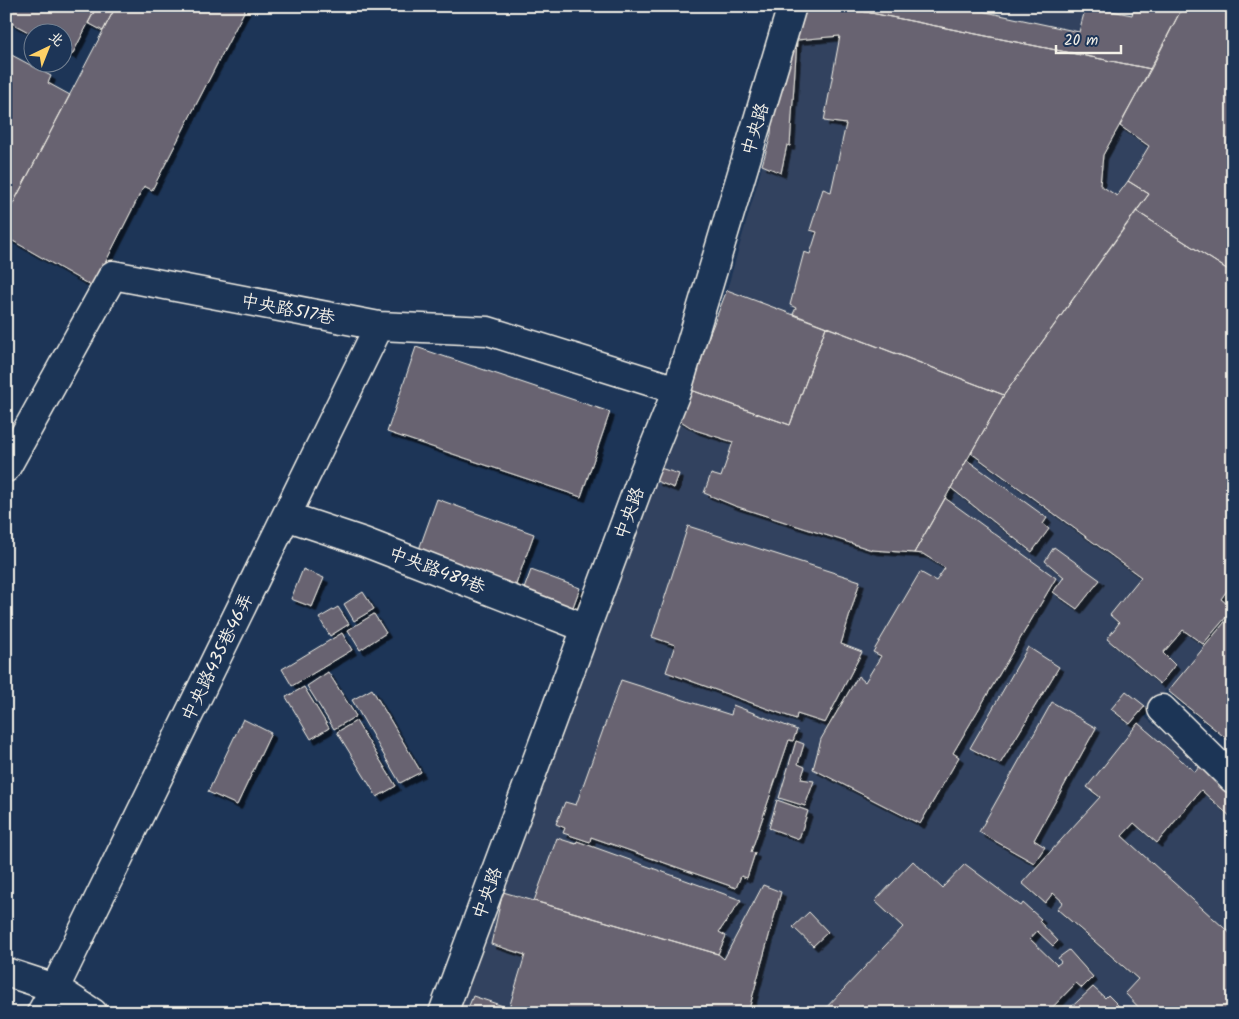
<svg xmlns="http://www.w3.org/2000/svg" width="1239" height="1019" font-family="Kalam,'LXGW WenKai TC',sans-serif">
<style>
.built{fill:#33435f}
.building{fill:#676471;stroke:#f4f1e8;filter:url(#shadow)}
.lines{fill:none;stroke-linecap:round;stroke-linejoin:round}
.minor-casing{stroke:#f4f1e8;stroke-width:31}
.minor{stroke:#1d3557;stroke-width:28}
.labels{text-anchor:middle;stroke-width:5;stroke-linejoin:round;paint-order:stroke}
.street-label{font-size:18px;fill:#f4f1e8;stroke:#1d3557}
</style>
<defs>
<filter id="shadow"><feDropShadow dx="4.5" dy="4.5" stdDeviation="0" flood-color="#0009"/></filter>
</defs>
<rect width="100%" height="100%" fill="#1d3557"/>
<filter id="ink" filterUnits="userSpaceOnUse"><feTurbulence type="fractalNoise" baseFrequency=".02" numOctaves="2"/><feDisplacementMap in="SourceGraphic" scale="10" xChannelSelector="R" yChannelSelector="G"/><feConvolveMatrix kernelMatrix="1 2 1 2 8 2 1 2 1" color-interpolation-filters="sRGB"/></filter>
<g filter="url(#ink)">
<path class="built" d="M829 6H1233V744L1166 690 1144 716 1233 795V1013H455L503 892 588 648 727 290 771 135 780 10Z"/>
<path class="building" d="M6 6H97L72 55 62 50V32L32 34 6 20Z
M97 6H116L103 31 88 23Z
M116 6H247L152 190 144 186 93 287 6 237V217Z
M836 6 1151 69 1103 155 1100 185 1117 196 1128 181 1149 194 1004 395 793 314 796 308 790 305 804 252 810 254 817 232 810 230 823 189 831 192 846 124 824 121 840 36 797 40 790 146 787 145 781 173 762 165 771 135 774 50 780 10Z
M836 6H958L1079 32 1086 6 1132 15 1134 6H1183L1151 69Z
M1183 6H1233V273L1136 211 1149 194 1128 181 1149 146 1120 126Z
M6 52 51 76 48 83 70 95 6 217Z
M1136 211 1233 273V582L1221 599 1233 609 1203 644 1183 630 1163 653 1175 665 1160 684 1107 639 1119 623 1110 615 1141 577 971 453 1004 395Z
M727 290 826 327 790 425 688 389Z
M826 327 1004 395 914 553 872 550 735 506 704 493 711 474 721 477 733 442 695 430 676 418 688 389 790 425Z
M416 347 610 412 581 497 387 432Z
M967 460 1047 518 1043 524 1049 529 1032 552 951 488Z
M660 468 679 474 674 488 656 481Z
M945 498 1056 578 953 753 959 757 920 824 813 769 821 739 858 676 865 682 881 656 873 652 920 572 936 581 945 568 923 554 914 553Z
M437 499 534 534 514 590 417 555Z
M688 526 860 581 841 644 862 652 825 723 797 714 796 719 666 672 675 645 652 637Z
M1054 547 1100 580 1077 609 1053 592 1064 577 1045 561Z
M303 569 324 578 312 607 291 599Z
M531 570 580 588 570 615 521 597Z
M363 592 374 609 354 621 344 604Z
M338 607 349 624 330 636 319 618Z
M1233 612V744L1168 691Z
M374 614 386 633 360 650 348 630Z
M342 633 352 650 292 686 282 669Z
M1028 647 1059 667 1000 764 970 748Z
M328 672 356 716 334 729 307 686Z
M621 680 731 715 733 705 797 730 793 741 789 740 751 852 755 853 747 878 741 876 736 888 591 837 590 842 563 833 565 828 556 824 565 802 576 805Z
M304 687 329 728 311 739 286 697Z
M372 689 421 772 400 783 352 700Z
M1126 691 1145 706 1130 724 1111 709Z
M1052 702 1096 728 1034 840 1045 847 1034 863 979 832Z
M243 719 271 733 237 805 208 792Z
M356 721 396 786 377 797 337 732Z
M1138 723 1195 772 1200 766 1233 795V819L1201 790 1157 843 1134 823 1122 836 1233 936V1013H1144L1125 993 1138 979 1057 909 1063 902 1053 893 1045 903 1022 883 1100 797 1087 787Z
M796 741 804 744 798 764 805 767 801 779 814 781 805 806 779 798Z
M777 800 808 811 799 839 769 828Z
M557 838 576 844 577 841 741 900 719 932 726 936 718 954 534 901Z
M913 861 942 888 965 864 1021 906 1023 903 1041 919 1039 921 1058 941 1053 946 1037 931 1030 939 1057 965 1061 962 1058 958 1069 950 1093 977 1082 988 1076 983 1047 1013H821L903 927 875 901Z
M763 885 781 892 748 1013H466L473 996 509 1008 525 955 491 944 503 892 718 954 724 959Z
M809 912 828 932 813 946 793 927Z
M1093 987 1105 998 1108 995 1126 1013H1065Z"/>
<g class="lines">
<defs>
<path id="minor" d="M6 468 113 275 379 326 488 331 677 390
M286 516 364 542 586 628
M1162 709 1233 779
M6 972 55 988 93 1013
M41 1013 55 988 379 326
M443 1013 644 472 677 390 792 6"/>
</defs>
<use href="#minor" class="minor-casing"/>
<use href="#minor" class="minor"/>
</g>
</g>
<g class="labels">
<g class="street-label">
<text transform="translate(755 129) rotate(-73)" y="6">中央路</text>
<text transform="translate(288 309) rotate(11)" y="6">中央路517巷</text>
<text transform="translate(629 513) rotate(-70)" y="6">中央路</text>
<text transform="translate(437 570) rotate(21)" y="6">中央路489巷</text>
<text transform="translate(217 657) rotate(-64)" y="6">中央路435巷46弄</text>
<text transform="translate(487 893) rotate(-70)" y="6">中央路</text>
</g>
</g>
<rect width="1239" height="1019" fill="none" stroke="#1d3557" stroke-width="25"/>
<rect x="12" y="12" width="1214" height="994" fill="none" stroke="#f4f1e8" stroke-width="2" filter="url(#ink)"/>
<g transform="translate(48 48) rotate(43)"><circle r="24" fill="#1d3557" stroke="#738091"/>
<path d="M0-4L9 19L0 12L-9 19Z" fill="#ffd166"/>
<text y="-8" font-size="14" font-weight="bold" text-anchor="middle" fill="#f4f1e8">北</text>
</g>
<path d="M1056 45v8h65v-8" fill="none" stroke="#f4f1e8" stroke-width="2.5"/>
<text x="1064" y="45" font-size="15" fill="#f4f1e8" stroke="#1d3557" stroke-width="4" paint-order="stroke">20 m</text>
</svg>
